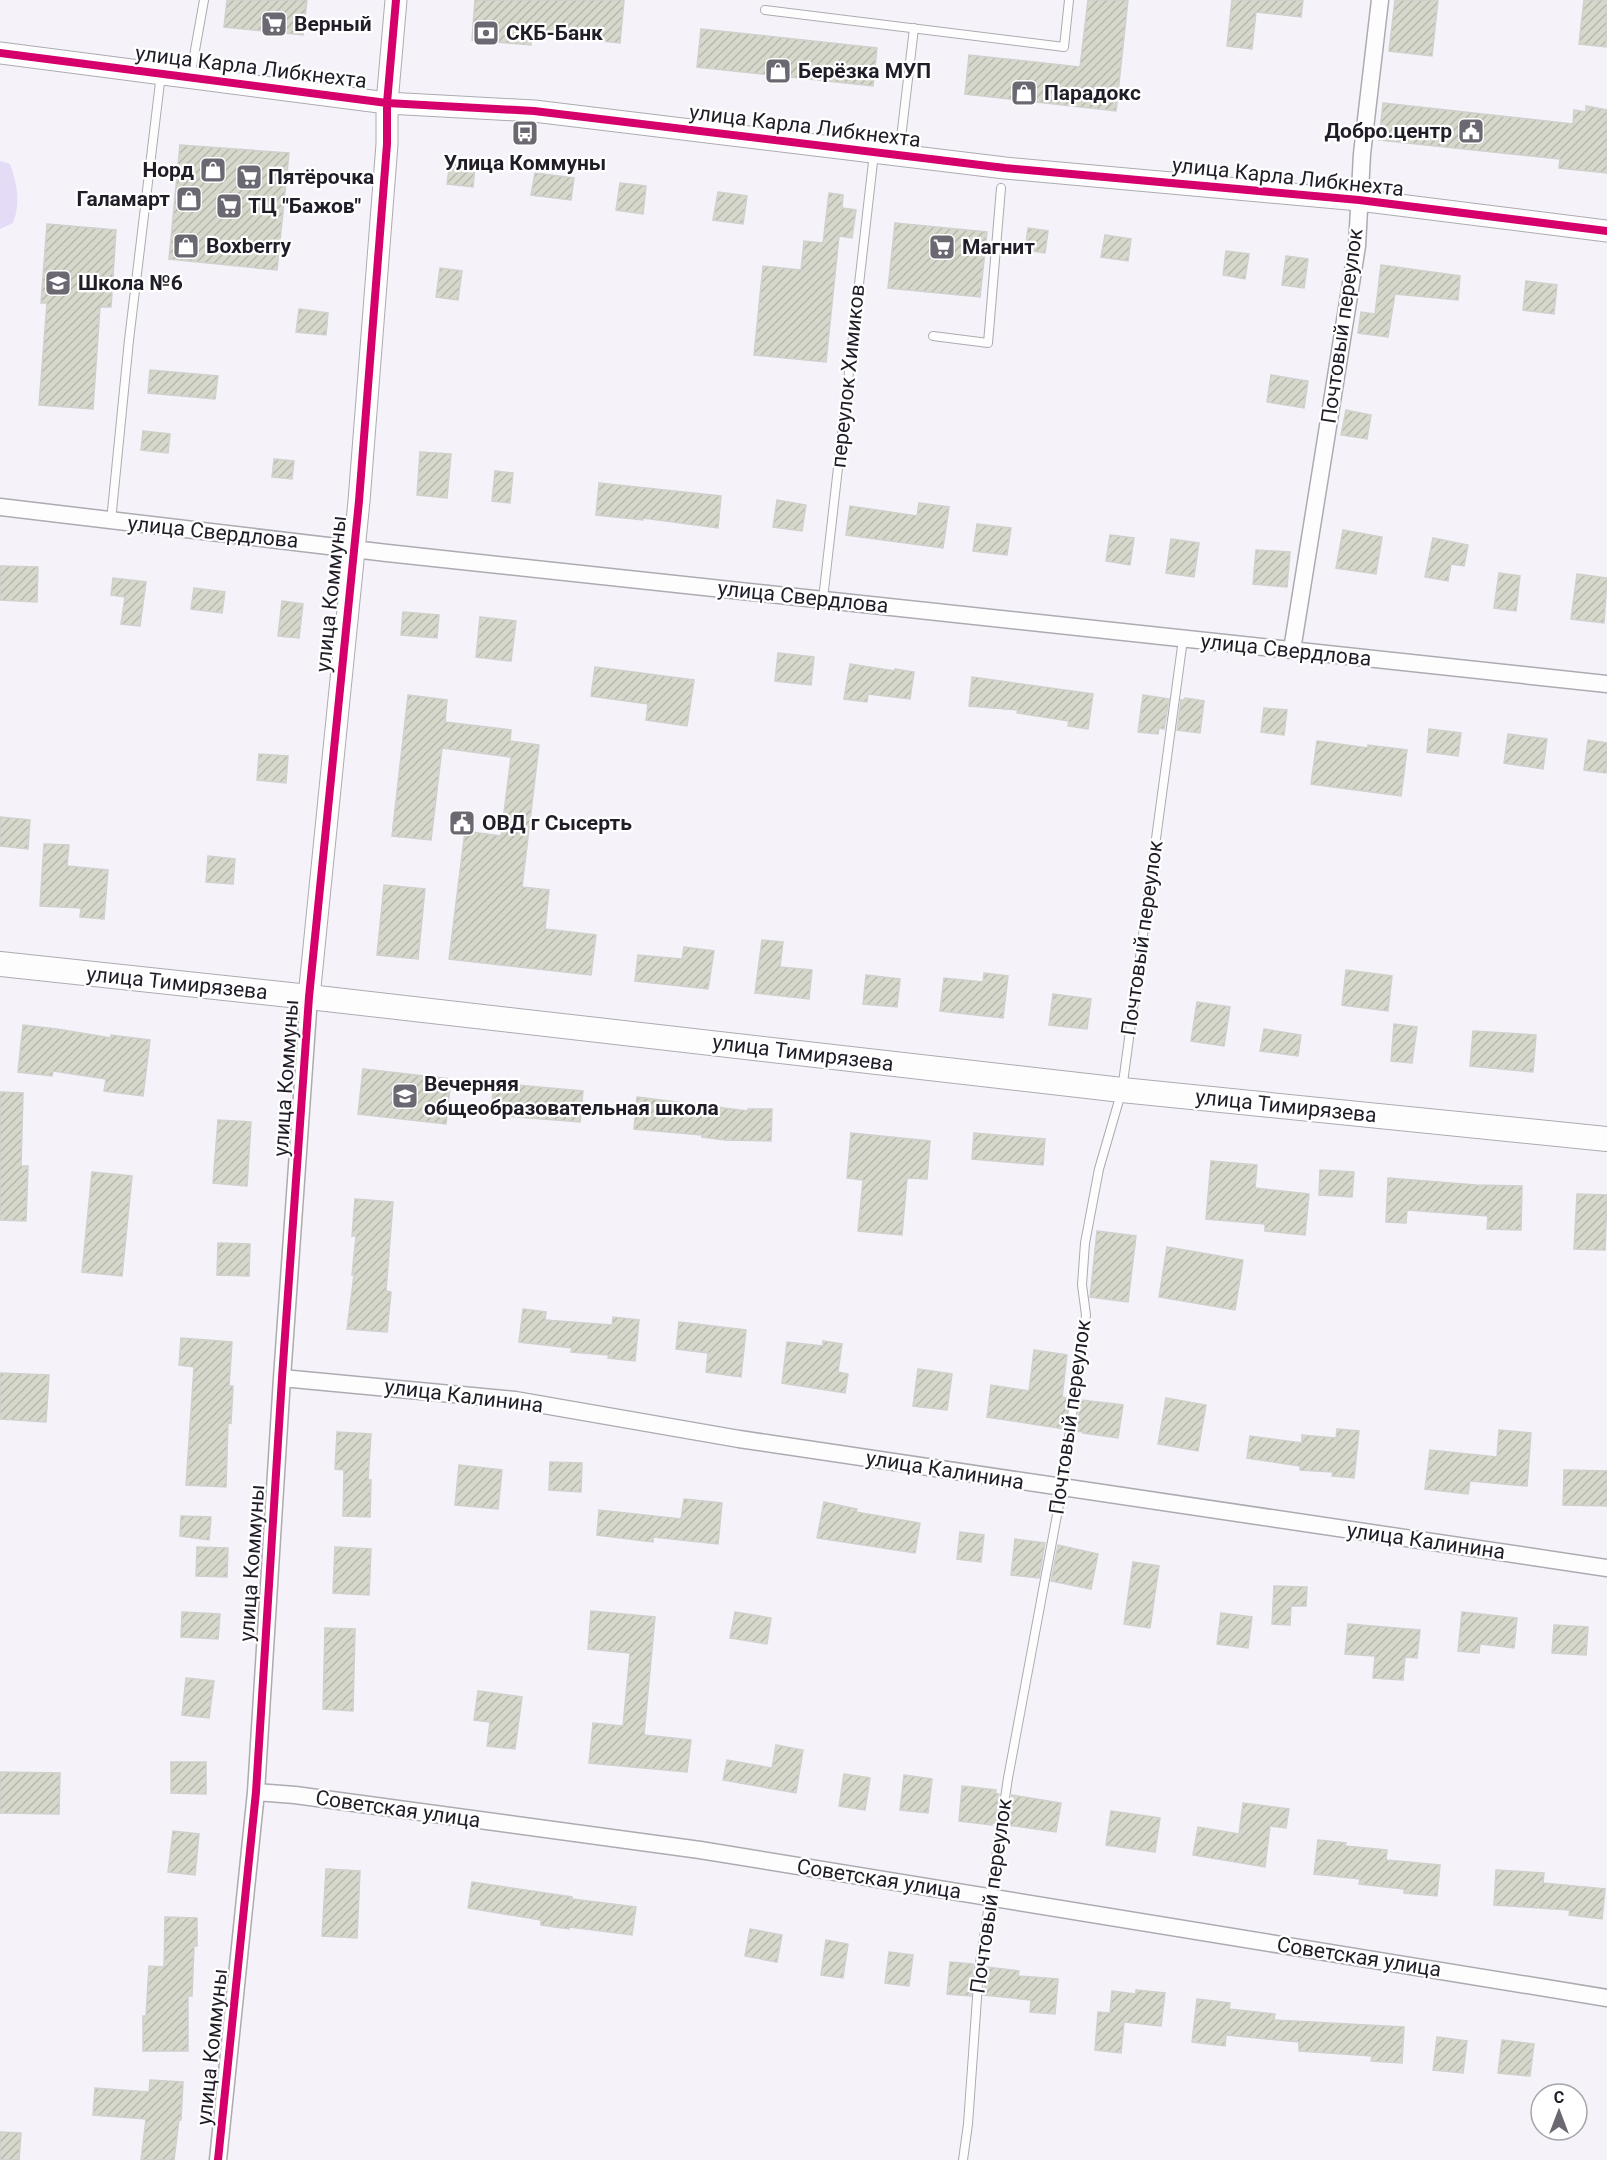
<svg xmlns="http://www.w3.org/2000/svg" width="1607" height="2160" font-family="Roboto,sans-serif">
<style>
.garden{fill:#e4dbf7}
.building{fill:url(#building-hatch);stroke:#d0d0cd;stroke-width:1.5}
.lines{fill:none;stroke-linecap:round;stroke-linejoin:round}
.service-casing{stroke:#adaab2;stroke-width:10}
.minor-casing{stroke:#adaab2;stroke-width:19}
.tertiary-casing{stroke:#adaab2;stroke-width:23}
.secondary-casing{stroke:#adaab2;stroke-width:26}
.service{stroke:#fefdfe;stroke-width:8}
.minor{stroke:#fefdfe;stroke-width:16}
.tertiary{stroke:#fefdfe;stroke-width:21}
.secondary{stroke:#fefdfe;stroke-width:24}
.cycleway-casing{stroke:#fff;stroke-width:11}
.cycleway{stroke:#d6006c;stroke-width:8}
.labels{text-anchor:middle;stroke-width:4.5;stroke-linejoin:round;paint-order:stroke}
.poi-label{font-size:21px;font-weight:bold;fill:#211d28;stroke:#fff;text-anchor:start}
.street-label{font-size:21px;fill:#211d28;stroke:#fff}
</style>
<defs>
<pattern id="building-hatch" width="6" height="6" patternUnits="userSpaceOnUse" patternTransform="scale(1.5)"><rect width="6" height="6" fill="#d6d8cc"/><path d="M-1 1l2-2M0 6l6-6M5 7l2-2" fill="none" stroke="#b7b9af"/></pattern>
</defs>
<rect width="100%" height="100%" fill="#f5f3f9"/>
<path class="garden" d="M0 161 10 164C17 184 21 203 13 223L0 229Z"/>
<path class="building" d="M227 0H307L303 35 224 27Z
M475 0H624L620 43 532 34 531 45 472 40Z
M1088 0H1128L1116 111 965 94 969 55 1080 67Z
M1232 0H1303L1301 17 1256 12 1252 49 1227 46Z
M1395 0H1438L1432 56 1389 51Z
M1584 0H1607L1606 47 1579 44Z
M701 29 877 48 873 86 697 67Z
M1383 103 1573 124 1574 110 1586 112V106L1607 110V173L1559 168 1560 159 1379 140Z
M180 145 289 153 277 270 169 259Z
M450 162 475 165 473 187 447 184Z
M535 173 574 178 571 200 531 195Z
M620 183 646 186 643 214 616 210Z
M718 192 747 196 743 224 713 220Z
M829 193 843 195 842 208 856 210 852 238 839 236 826 362 754 355 763 266 801 270 804 241 823 243Z
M895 223 987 232 980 297 888 288Z
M47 224 116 230 111 307H100L93 409 39 405 47 303H41Z
M1028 228 1048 231 1045 253 1025 250Z
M1105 235 1131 239 1128 261 1101 257Z
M1226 251 1249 254 1245 279 1223 275Z
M1286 256 1308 259 1304 288 1282 285Z
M1381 265 1460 276 1458 300 1395 294 1388 337 1358 333 1361 312 1375 314Z
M440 268 462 271 458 300 436 297Z
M1526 281 1557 285 1554 314 1523 310Z
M299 309 328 313 326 335 296 332Z
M150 370 218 376 215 399 148 393Z
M1271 375 1308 381 1304 408 1267 402Z
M1346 410 1371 415 1367 439 1341 435Z
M143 431 170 434 168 453 141 450Z
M420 452 451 454 447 498 417 495Z
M274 459 294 461 292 479 272 477Z
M495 471 513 473 510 503 492 501Z
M599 483 721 496 718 528 643 518V520L596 515Z
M777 500 806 505 802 531 773 527Z
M919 503 949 507 943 548 846 535 850 506 917 516Z
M977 524 1011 528 1007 555 973 551Z
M1343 530 1382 537 1376 574 1336 568Z
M1110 535 1134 538 1130 565 1106 561Z
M1433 538 1468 545 1464 566 1451 564 1448 581 1425 577Z
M1171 539 1199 543 1194 577 1166 573Z
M1256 550 1290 552 1287 587 1253 584Z
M0 566 38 567 37 602 0 600Z
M1499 573 1520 576 1516 611 1494 608Z
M1577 574 1607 578 1604 623 1571 619Z
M113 578 146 582 140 626 121 624 125 597 111 595Z
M194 588 225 592 222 613 191 609Z
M282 601 303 604 299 638 278 636Z
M403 612 439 615 437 638 401 635Z
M480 617 516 621 511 661 476 657Z
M778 653 814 657 811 685 775 681Z
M850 664 895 671V669L914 672 910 699 868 694 867 702 844 699Z
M595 667 694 680 687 726 646 720 648 704 591 696Z
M972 677 1093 694 1088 729 1068 726 1069 721 1017 713 1018 710 969 706Z
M408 695 447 700 445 722 511 730 510 741 539 745 522 887 549 890 545 929 596 935 591 975 449 959 465 831 501 836 511 757 442 748 431 840 392 836Z
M1143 695 1169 699 1164 729 1159 728 1158 734 1138 732Z
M1185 698 1204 701 1200 733 1177 730 1181 700H1184Z
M1264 708 1287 710 1284 735 1261 732Z
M1429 729 1461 733 1458 756 1427 752Z
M1508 734 1547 739 1543 769 1504 763Z
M1588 740 1607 743 1606 773 1584 770Z
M1317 741 1368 748V745L1407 750 1401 796 1311 784Z
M259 754 288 756 286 783 257 780Z
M0 817 30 820 28 849 0 846Z
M44 844 69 845 67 866 108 870 104 919 80 917 81 908 40 906Z
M208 856 235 859 233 884 206 882Z
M384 885 425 889 418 959 377 955Z
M762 940 783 942 780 967 812 970 809 999 755 993Z
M684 947 714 951 708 989 635 981 638 955 682 959Z
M1346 970 1392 976 1388 1011 1342 1005Z
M984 973 1008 976 1003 1018 940 1011 944 978 983 982Z
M866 975 900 979 897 1007 863 1004Z
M1053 994 1091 999 1087 1029 1049 1025Z
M1197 1002 1230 1007 1224 1046 1191 1041Z
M1394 1024 1417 1027 1412 1063 1391 1061Z
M23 1025 57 1029 111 1038V1035L150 1040 143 1096 104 1091 106 1079 53 1071 52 1076 18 1072Z
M1264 1029 1301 1035 1298 1056 1260 1051Z
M1473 1031 1536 1035 1533 1072 1470 1066Z
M363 1069 451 1079 446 1124 358 1114Z
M494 1083 583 1091 580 1122 491 1115Z
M0 1092 23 1093 21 1166H28L26 1221 0 1220Z
M637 1097 748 1111V1109H772L771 1141 725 1140 702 1137V1135L634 1129Z
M218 1120 251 1122 247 1186 213 1183Z
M851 1133 930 1141 927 1179 907 1178 902 1235 858 1231 863 1180 847 1178Z
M974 1133 1045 1139 1043 1165 972 1159Z
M1211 1161 1257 1165 1255 1188 1309 1194 1305 1235 1265 1231V1224L1206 1219Z
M1320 1170 1354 1172 1352 1197 1319 1195Z
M92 1172 132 1176 122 1276 82 1272Z
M1388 1178 1476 1185 1522 1186 1521 1230 1487 1229 1488 1216 1407 1210 1406 1223 1386 1222Z
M1577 1194 1607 1195 1605 1250 1574 1249Z
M355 1199 393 1202 386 1291 391 1292 387 1332 347 1329 354 1275H352L356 1236H352Z
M1097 1231 1136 1236 1128 1302 1090 1297Z
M218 1243 250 1244 249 1276 217 1275Z
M1167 1247 1243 1260 1235 1310 1159 1297Z
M523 1309 546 1312 545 1320 612 1325 613 1317 639 1320 635 1361 608 1358 609 1355 571 1352 572 1348 519 1342Z
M679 1322 746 1330 741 1377 706 1372 708 1353 676 1349Z
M181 1338 232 1342 229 1386H233L231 1423 228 1422 226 1487 186 1485 194 1367 179 1365Z
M823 1341 842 1344 838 1372 848 1374 845 1393 782 1383 787 1342 823 1346Z
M1034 1350 1067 1355 1062 1397 1068 1398 1064 1429 987 1417 991 1385 1029 1391Z
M918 1369 952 1374 947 1410 913 1406Z
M0 1373 49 1375 46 1422 0 1419Z
M1166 1398 1206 1405 1198 1451 1158 1444Z
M1081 1400 1123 1405 1118 1438 1083 1433V1432L1076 1431Z
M1337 1429 1359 1431 1354 1478 1332 1476 1333 1472 1300 1470V1466L1247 1458 1250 1436 1302 1443V1435L1336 1438Z
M1499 1430 1531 1433 1527 1486 1470 1481 1468 1494 1425 1489 1430 1450 1497 1457Z
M337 1432 371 1434 368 1480H371L370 1517 343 1516 344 1470 335 1469Z
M550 1462 582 1463 581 1492 549 1490Z
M459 1465 502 1470 498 1509 455 1505Z
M1564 1470 1607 1471V1506L1563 1505Z
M684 1499 722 1503 718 1544 653 1537V1542L597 1535 599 1510 681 1519Z
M824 1502 857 1509 856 1512 920 1523 915 1553 817 1538Z
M181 1516 211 1517 209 1540 180 1536Z
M960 1532 984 1535 981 1562 957 1559Z
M1015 1539 1045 1543 1039 1578 1011 1575Z
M1058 1545 1098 1554 1091 1589 1051 1581Z
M197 1547 228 1548 227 1577 196 1576Z
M335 1547 371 1549 369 1595 333 1593Z
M1133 1562 1159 1566 1150 1628 1124 1624Z
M1274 1586 1307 1587 1306 1606H1291L1290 1625 1272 1624Z
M591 1611 655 1617 644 1735 691 1740 687 1772 589 1763 593 1723 623 1726 630 1653 588 1649Z
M182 1612 220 1614 218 1639 181 1637Z
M735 1612 771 1618 767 1644 730 1638Z
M1462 1612 1517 1618 1514 1648 1480 1644 1479 1653 1458 1651Z
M1221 1613 1252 1617 1248 1648 1217 1644Z
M1348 1624 1420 1630 1417 1658 1405 1657 1403 1680 1373 1678 1375 1656 1345 1654Z
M1554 1625 1588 1627 1586 1655 1552 1653Z
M325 1628 355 1629 353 1711 323 1709Z
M186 1678 214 1681 209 1718 182 1715Z
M478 1691 522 1697 515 1749 487 1746 490 1722 474 1720Z
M776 1745 803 1750 796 1793 723 1780 727 1760 772 1768Z
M171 1762H206V1794L171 1793Z
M0 1772 60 1773 59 1814 0 1813Z
M844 1774 870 1778 865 1810 839 1806Z
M904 1775 932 1779 928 1813 900 1810Z
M962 1786 996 1790 995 1793 999 1794 995 1823H992V1825L959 1821Z
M1012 1795 1061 1803 1056 1832 1007 1825Z
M1243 1803 1289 1809 1286 1828 1270 1826 1265 1867 1193 1855 1198 1827 1239 1834Z
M1111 1811 1160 1818 1155 1852 1106 1845Z
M173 1831 199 1834 195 1875 168 1872Z
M1318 1840 1346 1843 1345 1846 1387 1850 1386 1860 1440 1865 1437 1896 1404 1893V1889L1359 1884 1360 1879 1314 1874Z
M326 1869 360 1871 357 1938 322 1936Z
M1496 1870 1544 1873 1543 1883 1605 1889 1602 1919 1569 1915 1570 1910 1494 1905Z
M472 1882 572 1897V1899L636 1907 632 1935 569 1927V1929L541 1925V1920L468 1908Z
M165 1917 197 1918V1946H194L192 1996H188V2051H143V2016H146L149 1966 164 1967Z
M750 1929 782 1935 777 1962 745 1956Z
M826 1940 848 1944 843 1978 821 1975Z
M889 1952 913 1955 909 1986 885 1983Z
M950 1962 973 1964 971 1996 947 1994Z
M986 1967 1019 1971 1018 1976 1058 1979 1055 2014 1030 2012 1031 2000 984 1995Z
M1136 1990 1165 1993 1161 2026 1124 2022 1121 2053 1095 2050 1098 2012 1110 2013 1112 1991 1136 1994Z
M1197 1999 1230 2003 1229 2009 1275 2014 1274 2020 1404 2027 1402 2063 1371 2061 1372 2056 1299 2051V2042L1226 2035 1225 2046 1192 2042Z
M1437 2037 1467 2041 1463 2073 1433 2070Z
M1502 2040 1534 2044 1530 2076 1498 2073Z
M150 2080 183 2082 181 2120H179L174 2160H141L146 2119 93 2115 95 2088 149 2092Z
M0 2132 21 2133 19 2160H0Z"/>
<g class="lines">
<defs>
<path id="service" d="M765 10 1064 47 1069 0
M190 78 204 0
M899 155 914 28
M933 336 988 343 1001 188
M111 521 129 340 161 74
M823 599 874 153
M963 2160 968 2124 979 1970 1008 1778 1062 1488 1086 1315 1082 1285 1085 1243 1099 1169 1122 1090 1183 639"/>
<path id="minor" d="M0 507 387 553 1607 684
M1292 650 1357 246 1362 154 1380 0
M282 1378 515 1400 739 1439 1607 1568
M256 1792 295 1795 700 1850 1607 1998
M218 2160 256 1792 282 1378 309 997"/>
<path id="tertiary" d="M0 53 387 103 534 111 1005 168 1359 200 1607 231
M309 997 359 501 387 144V103L396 0"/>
<path id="secondary" d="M0 964 309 997 1122 1090 1607 1139"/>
</defs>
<use href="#service" class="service-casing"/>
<use href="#minor" class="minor-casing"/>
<use href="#tertiary" class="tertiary-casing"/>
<use href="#secondary" class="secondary-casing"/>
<use href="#service" class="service"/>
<use href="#minor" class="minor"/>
<use href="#tertiary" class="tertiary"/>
<use href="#secondary" class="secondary"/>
<defs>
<path id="cycleway" d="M0 53 387 103 534 111 1005 168 1359 200 1607 231
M218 2160 256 1792 282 1378 309 997 359 501 387 144V103L396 0"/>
</defs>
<use href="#cycleway" class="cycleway-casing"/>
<use href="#cycleway" class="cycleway"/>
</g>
<defs>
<symbol id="supermarket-square" viewBox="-11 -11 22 22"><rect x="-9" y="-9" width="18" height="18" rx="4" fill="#6b6871" stroke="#fff"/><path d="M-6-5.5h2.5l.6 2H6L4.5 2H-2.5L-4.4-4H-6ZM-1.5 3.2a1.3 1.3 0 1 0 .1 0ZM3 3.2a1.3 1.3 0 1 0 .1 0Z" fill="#fff"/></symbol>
<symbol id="bank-square" viewBox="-11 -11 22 22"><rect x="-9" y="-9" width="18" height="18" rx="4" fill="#6b6871" stroke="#fff"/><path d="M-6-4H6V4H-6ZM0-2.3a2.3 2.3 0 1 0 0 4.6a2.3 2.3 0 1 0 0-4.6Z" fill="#fff"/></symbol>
<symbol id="shop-square" viewBox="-11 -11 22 22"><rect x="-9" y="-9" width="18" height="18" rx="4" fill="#6b6871" stroke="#fff"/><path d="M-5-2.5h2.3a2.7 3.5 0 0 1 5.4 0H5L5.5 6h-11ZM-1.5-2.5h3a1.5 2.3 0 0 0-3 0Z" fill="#fff"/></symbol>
<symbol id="civic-square" viewBox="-11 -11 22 22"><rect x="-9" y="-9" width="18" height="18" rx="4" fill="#6b6871" stroke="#fff"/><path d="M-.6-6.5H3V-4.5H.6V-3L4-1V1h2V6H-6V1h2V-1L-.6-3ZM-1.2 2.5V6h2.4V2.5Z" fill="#fff"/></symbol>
<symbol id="bus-square" viewBox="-11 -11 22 22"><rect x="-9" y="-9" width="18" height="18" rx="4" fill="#6b6871" stroke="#fff"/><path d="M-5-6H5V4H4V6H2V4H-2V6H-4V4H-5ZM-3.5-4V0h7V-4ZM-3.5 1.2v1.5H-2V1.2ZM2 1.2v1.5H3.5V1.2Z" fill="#fff"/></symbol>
<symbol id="school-square" viewBox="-11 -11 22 22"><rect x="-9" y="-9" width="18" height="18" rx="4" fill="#6b6871" stroke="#fff"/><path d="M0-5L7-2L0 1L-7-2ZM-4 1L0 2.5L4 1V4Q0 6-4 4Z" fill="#fff"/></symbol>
</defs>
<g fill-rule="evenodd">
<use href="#supermarket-square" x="259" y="9" width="30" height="30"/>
<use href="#bank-square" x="471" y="18" width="30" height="30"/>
<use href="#shop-square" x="763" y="56" width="30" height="30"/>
<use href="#shop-square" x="1009" y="78" width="30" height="30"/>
<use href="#civic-square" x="1456" y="116" width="30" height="30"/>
<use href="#bus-square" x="510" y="118" width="30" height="30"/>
<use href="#shop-square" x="198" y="155" width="30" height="30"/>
<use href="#supermarket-square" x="234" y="162" width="30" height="30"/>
<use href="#shop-square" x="174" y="184" width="30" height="30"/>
<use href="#supermarket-square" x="214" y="191" width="30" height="30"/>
<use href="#shop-square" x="171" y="231" width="30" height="30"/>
<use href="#supermarket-square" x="927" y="232" width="30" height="30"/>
<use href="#school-square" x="43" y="268" width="30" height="30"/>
<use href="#civic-square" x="447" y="808" width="30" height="30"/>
<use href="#school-square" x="390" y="1081" width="30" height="30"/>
</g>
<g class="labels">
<g class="poi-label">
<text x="294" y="31">Верный</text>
<text x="506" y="40">СКБ-Банк</text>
<text x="798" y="78">Берёзка МУП</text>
<text x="1044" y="100">Парадокс</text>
<text x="1452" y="138" text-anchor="end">Добро.центр</text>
<text x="525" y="170" text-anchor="middle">Улица Коммуны</text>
<text x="194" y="177" text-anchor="end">Норд</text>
<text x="268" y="184">Пятёрочка</text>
<text x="170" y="206" text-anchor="end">Галамарт</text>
<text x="248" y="213">ТЦ "Бажов"</text>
<text x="206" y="253">Boxberry</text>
<text x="962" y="254">Магнит</text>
<text x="78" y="290">Школа №6</text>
<text x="482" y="830">ОВД г Сысерть</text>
<text x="424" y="1091">Вечерняя<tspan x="424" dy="24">общеобразовательная школа</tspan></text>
</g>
<g class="street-label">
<text transform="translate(251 67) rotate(7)" y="7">улица Карла Либкнехта</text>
<text transform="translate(805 126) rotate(7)" y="7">улица Карла Либкнехта</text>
<text transform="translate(1288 177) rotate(6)" y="7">улица Карла Либкнехта</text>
<text transform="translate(1342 326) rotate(-82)" y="7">Почтовый переулок</text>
<text transform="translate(848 376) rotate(-84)" y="7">переулок Химиков</text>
<text transform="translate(213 532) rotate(6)" y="7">улица Свердлова</text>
<text transform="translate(331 594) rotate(-84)" y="7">улица Коммуны</text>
<text transform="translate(803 597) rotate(6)" y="7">улица Свердлова</text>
<text transform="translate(1286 650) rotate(6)" y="7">улица Свердлова</text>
<text transform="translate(1142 938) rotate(-82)" y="7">Почтовый переулок</text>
<text transform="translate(177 983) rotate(6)" y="7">улица Тимирязева</text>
<text transform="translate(803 1053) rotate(7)" y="7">улица Тимирязева</text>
<text transform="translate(286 1078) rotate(-86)" y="7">улица Коммуны</text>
<text transform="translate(1286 1106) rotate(6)" y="7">улица Тимирязева</text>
<text transform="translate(464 1396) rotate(7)" y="7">улица Калинина</text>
<text transform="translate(1070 1417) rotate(-82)" y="7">Почтовый переулок</text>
<text transform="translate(945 1470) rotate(9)" y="7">улица Калинина</text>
<text transform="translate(1426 1541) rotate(8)" y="7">улица Калинина</text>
<text transform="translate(252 1563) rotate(-86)" y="7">улица Коммуны</text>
<text transform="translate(398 1809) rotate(8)" y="7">Советская улица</text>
<text transform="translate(879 1879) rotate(9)" y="7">Советская улица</text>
<text transform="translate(991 1896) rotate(-82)" y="7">Почтовый переулок</text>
<text transform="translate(1359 1957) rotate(9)" y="7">Советская улица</text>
<text transform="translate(212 2047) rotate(-84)" y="7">улица Коммуны</text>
</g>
</g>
<g transform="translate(1559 2112)"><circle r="28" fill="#ffffff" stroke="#a6a5a9" stroke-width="1.5"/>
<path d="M0-4.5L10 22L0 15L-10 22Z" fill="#6b6871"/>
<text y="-9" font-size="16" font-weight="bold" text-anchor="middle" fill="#211d28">С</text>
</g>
</svg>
